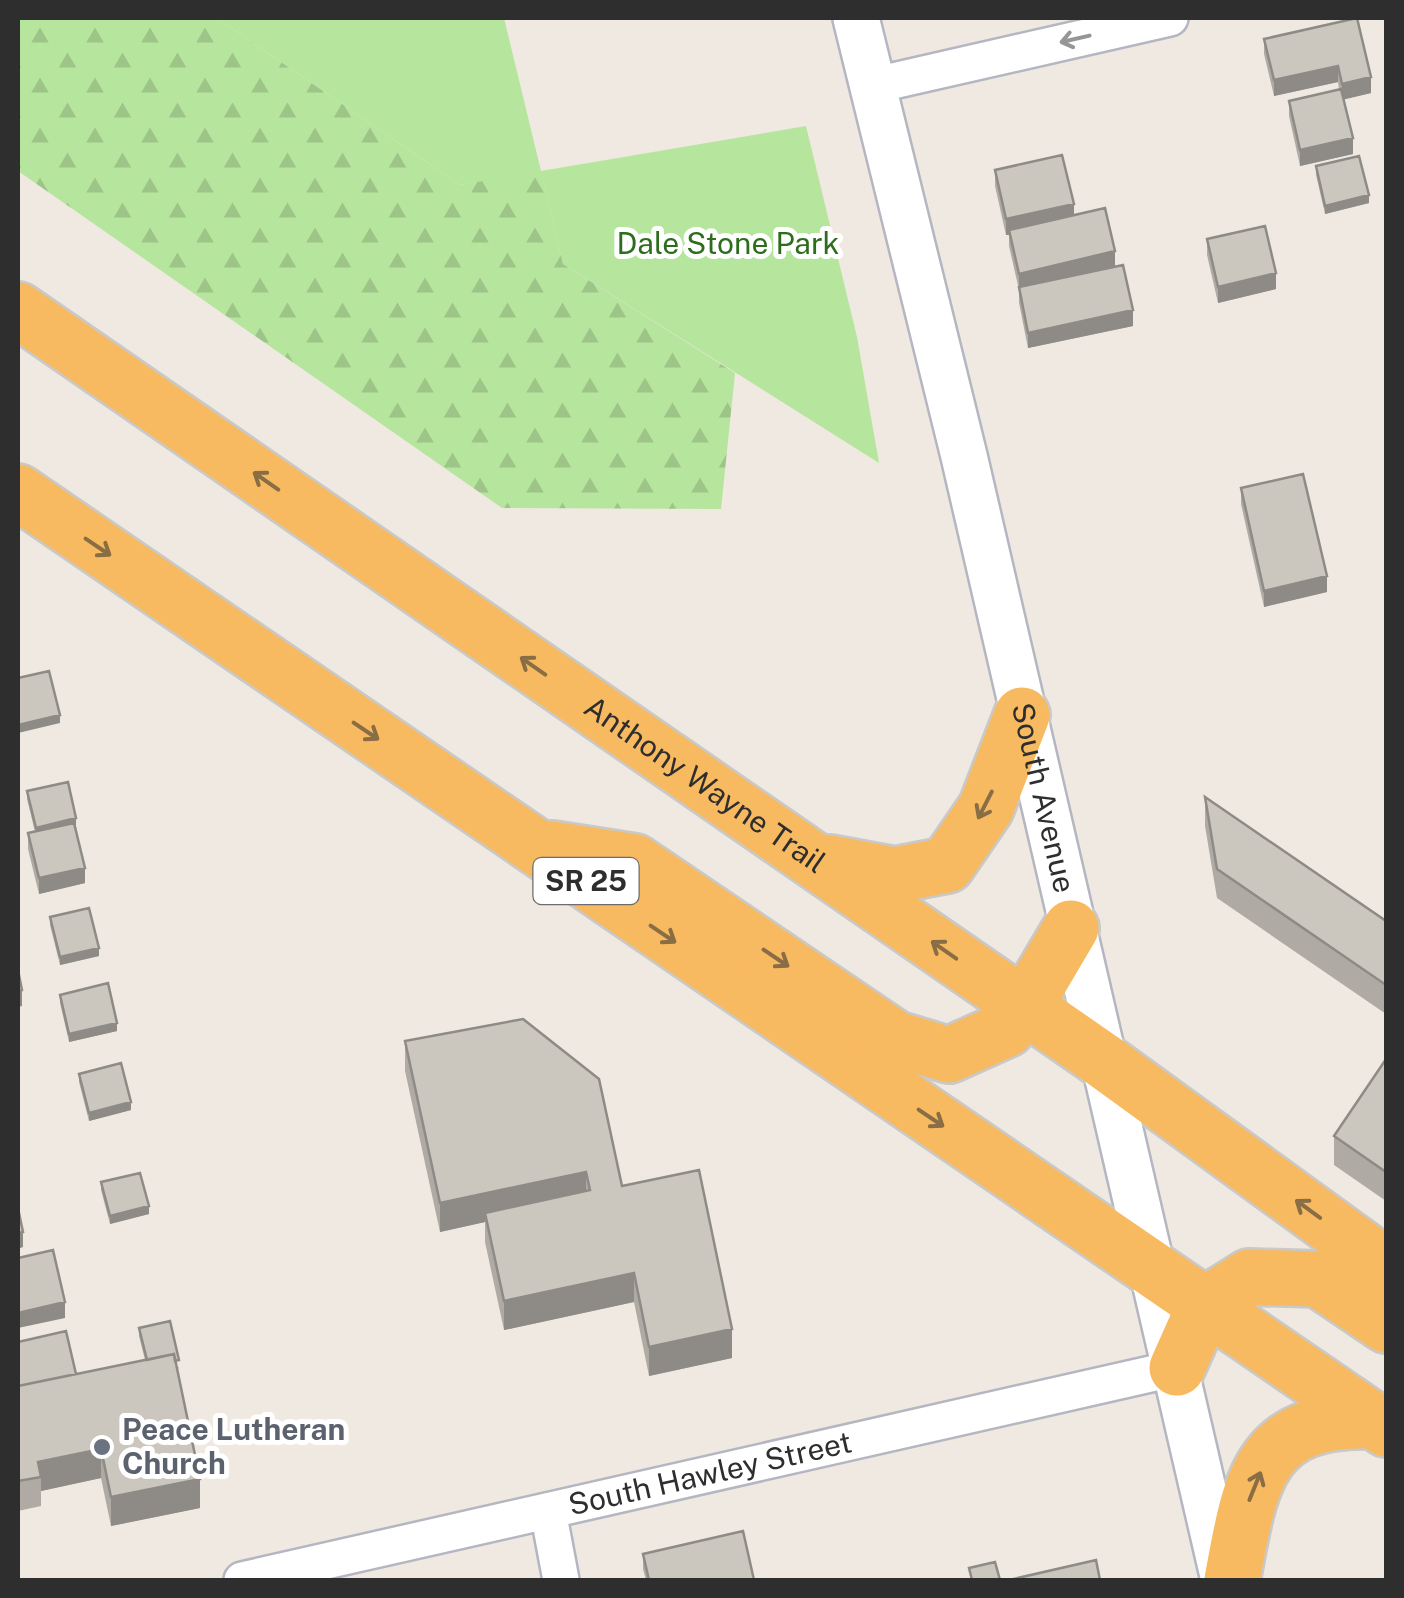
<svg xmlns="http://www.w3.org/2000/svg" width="1404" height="1598" font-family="'Public Sans',sans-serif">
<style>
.grass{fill:#b6e59e}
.forest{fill:url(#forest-firs)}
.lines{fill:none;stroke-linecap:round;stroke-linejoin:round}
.minor-casing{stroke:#b4b7c1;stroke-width:40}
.tertiary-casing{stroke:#b4b7c1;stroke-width:50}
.trunk-casing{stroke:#c9c9c9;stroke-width:60}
.minor{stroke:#fff;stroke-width:35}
.tertiary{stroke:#fff;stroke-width:45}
.trunk{stroke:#f8ba60;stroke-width:55}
.wall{fill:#afaba4}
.shaded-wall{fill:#8e8b86}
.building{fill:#cbc7bf;stroke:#8e8b86;stroke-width:2.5}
.oneway{stroke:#969696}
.oneway2{stroke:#896d44}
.worship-dot{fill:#6b7280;stroke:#fff;stroke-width:4}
.labels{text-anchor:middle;stroke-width:10;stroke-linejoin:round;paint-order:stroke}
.shield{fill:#fff;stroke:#6d6d6d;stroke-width:2.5}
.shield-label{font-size:28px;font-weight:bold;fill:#2e2e2e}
.park-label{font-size:30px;fill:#2c6e1b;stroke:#fff}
.street-label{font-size:30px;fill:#2e2e2e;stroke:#fff}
.worship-label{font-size:30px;font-weight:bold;fill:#5b616d;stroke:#fff;text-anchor:start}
</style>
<defs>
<pattern id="forest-firs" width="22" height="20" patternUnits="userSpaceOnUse" patternTransform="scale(2.5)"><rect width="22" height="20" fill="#b6e59e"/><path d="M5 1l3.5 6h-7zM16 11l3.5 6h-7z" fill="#9dc588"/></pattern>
</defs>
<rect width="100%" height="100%" fill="#efe9e1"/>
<path class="grass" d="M217 18H504L541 171 806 126 857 337 879 463 563 264 541 172 460 185Z"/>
<path class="forest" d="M18 18H217L460 185 541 171 563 264 735 373 721 509 502 508 18 171Z"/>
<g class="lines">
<defs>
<g id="minor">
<path d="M871 86 1170 18"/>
<path d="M548 1511 561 1580"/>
<path id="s1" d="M242 1580 1177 1368"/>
</g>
<g id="tertiary">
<path id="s2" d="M856 18 964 456 1224 1580"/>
</g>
<g id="trunk">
<path id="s3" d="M18 310 1101 1059 1386 1266"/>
<path d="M18 492 1386 1429"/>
<path d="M552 849 635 862 896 1039 949 1055 1007 1029 1025 1006 1071 928"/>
<path d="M830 863 895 875 947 865 986 808 1022 715"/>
<path d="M1177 1368 1205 1305 1249 1277 1318 1279 1386 1325"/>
<path d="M1232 1580C1250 1483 1257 1416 1375 1421"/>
</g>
</defs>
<use href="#minor" class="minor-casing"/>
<use href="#tertiary" class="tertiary-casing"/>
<use href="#trunk" class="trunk-casing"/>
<use href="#minor" class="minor"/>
<use href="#tertiary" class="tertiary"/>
<use href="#trunk" class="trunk"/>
</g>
<path class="wall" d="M1357 18 1371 93 1344 99 1353 154 1300 166 1289 116V101L1339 89 1338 82 1274 96 1264 54V39Z
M1316 166 1369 203 1325 214 1316 175Z
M995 170 1074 215 1115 266 1133 326 1028 348 1019 303V290L1009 246V235H1006L995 186Z
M1207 239 1276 289 1218 303 1207 255Z
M1241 488 1327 592 1264 607 1241 504Z
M27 791 76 826 85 883 39 894 28 849V833L35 832 27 799Z
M1205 797 1386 921V1014L1217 898 1205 826Z
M50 917 99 956 60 965 50 925Z
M60 995 117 1031 69 1042 60 1003Z
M405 1041 622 1186 732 1358 649 1376 634 1302 504 1330 485 1242V1222L440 1232 405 1071Z
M1386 1059V1201L1334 1165V1136Z
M79 1074 131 1110 89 1121 79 1082Z
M101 1182 149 1214 110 1224 101 1190Z
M139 1328 179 1368 177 1369 200 1508 111 1526 101 1478 41 1491V1506L18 1511V1342L76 1374 145 1360 139 1336Z
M643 1554 754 1580H646L643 1569Z"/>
<path class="shaded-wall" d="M1338 66V82L1274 96V80Z
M1371 77V93L1342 100V84Z
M1353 138V154L1300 166V150Z
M1369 195V203L1325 214V206Z
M1074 204V220L1009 230V235H1006V219Z
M1115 251V267L1019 290V274Z
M1276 273V289L1218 303V287Z
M1133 310V326L1028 348V333Z
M1327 576V592L1264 607V591Z
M60 715V723L18 733V725Z
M76 818V826L36 836V828Z
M85 868V883L39 894V878Z
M99 948V956L60 965V957Z
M22 990V1006L18 1007V991Z
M117 1023V1031L69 1042V1034Z
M131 1102V1110L89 1121V1113Z
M586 1172V1201L485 1213V1222L440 1232V1203Z
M149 1206V1214L110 1224V1216Z
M23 1232V1247L18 1249V1233Z
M634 1273V1302L504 1330V1301Z
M65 1302V1318L18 1328V1313Z
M732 1329V1358L649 1376V1347Z
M101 1449V1478L41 1491V1477L38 1462Z
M200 1479V1508L111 1526V1497Z"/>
<path class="building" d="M1357 18 1371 77 1342 84 1338 66 1274 80 1264 39Z
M1341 89 1353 138 1300 150 1289 101Z
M1062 155 1074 204 1006 219 995 170Z
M1359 156 1369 195 1325 206 1316 166Z
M1105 208 1115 251 1019 274 1009 230Z
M1265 226 1276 273 1218 287 1207 239Z
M1123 265 1133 310 1028 333 1019 287Z
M1303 474 1327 576 1264 591 1241 488Z
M49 671 60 715 18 725V678Z
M68 782 76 818 36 828 27 791Z
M1205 797 1386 921V985L1217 869Z
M74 823 85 868 39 878 28 833Z
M89 908 99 948 60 957 50 917Z
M18 970 22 990 18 991Z
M108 983 117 1023 69 1034 60 995Z
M523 1019 599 1079 622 1186 699 1170 732 1329 649 1347 634 1273 504 1301 485 1213 590 1190 586 1172 440 1203 405 1041Z
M1386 1059V1172L1334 1136Z
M121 1063 131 1102 89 1113 79 1074Z
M140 1173 149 1206 110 1216 101 1182Z
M18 1208 23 1232 18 1233Z
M53 1250 65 1302 18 1313V1258Z
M170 1321 179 1360 175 1361 174 1354 147 1360 139 1328Z
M66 1331 76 1374 18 1386V1342Z
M174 1354 200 1479 111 1497 101 1449 38 1462 41 1477 18 1481V1386Z
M743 1531 754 1580H649L643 1554Z
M1096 1560 1100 1580H1009Z
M995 1562 1000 1580H972L969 1568Z"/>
<defs><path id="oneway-shaft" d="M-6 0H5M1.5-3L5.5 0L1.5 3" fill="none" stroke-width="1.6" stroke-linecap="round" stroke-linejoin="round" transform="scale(2.5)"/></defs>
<use class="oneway" href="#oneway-shaft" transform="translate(1075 39) rotate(167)"/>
<g class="oneway2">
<use href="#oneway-shaft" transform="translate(266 481) rotate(-145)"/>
<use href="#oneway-shaft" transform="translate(98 547) rotate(34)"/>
<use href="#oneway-shaft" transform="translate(533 666) rotate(-145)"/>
<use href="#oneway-shaft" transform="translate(366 731) rotate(34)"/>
<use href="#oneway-shaft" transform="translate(985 805) rotate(117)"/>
<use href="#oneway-shaft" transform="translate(663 934) rotate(34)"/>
<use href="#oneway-shaft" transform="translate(944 950) rotate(-145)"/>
<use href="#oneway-shaft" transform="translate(776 958) rotate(34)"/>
<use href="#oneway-shaft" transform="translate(931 1118) rotate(34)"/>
<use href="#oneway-shaft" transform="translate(1308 1209) rotate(-144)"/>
<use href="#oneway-shaft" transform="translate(1255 1486) rotate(-68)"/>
</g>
<circle class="worship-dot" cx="102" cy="1447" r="10"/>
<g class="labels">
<rect class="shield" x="533.5" y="858" width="105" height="46" rx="8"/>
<g class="shield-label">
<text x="586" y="891">SR 25</text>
</g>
<g class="park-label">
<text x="728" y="254">Dale Stone Park</text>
</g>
<g class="street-label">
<text dy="10" stroke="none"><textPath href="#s3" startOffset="835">Anthony Wayne Trail</textPath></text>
<text dy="10" stroke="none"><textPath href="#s2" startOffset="802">South Avenue</textPath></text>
<text dy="10" stroke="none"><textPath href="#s1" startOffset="480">South Hawley Street</textPath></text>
</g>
<g class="worship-label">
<text x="122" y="1440">Peace Lutheran<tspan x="122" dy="34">Church</tspan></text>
</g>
</g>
<rect width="1404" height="1598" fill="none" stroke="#2e2e2e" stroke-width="40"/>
</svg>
